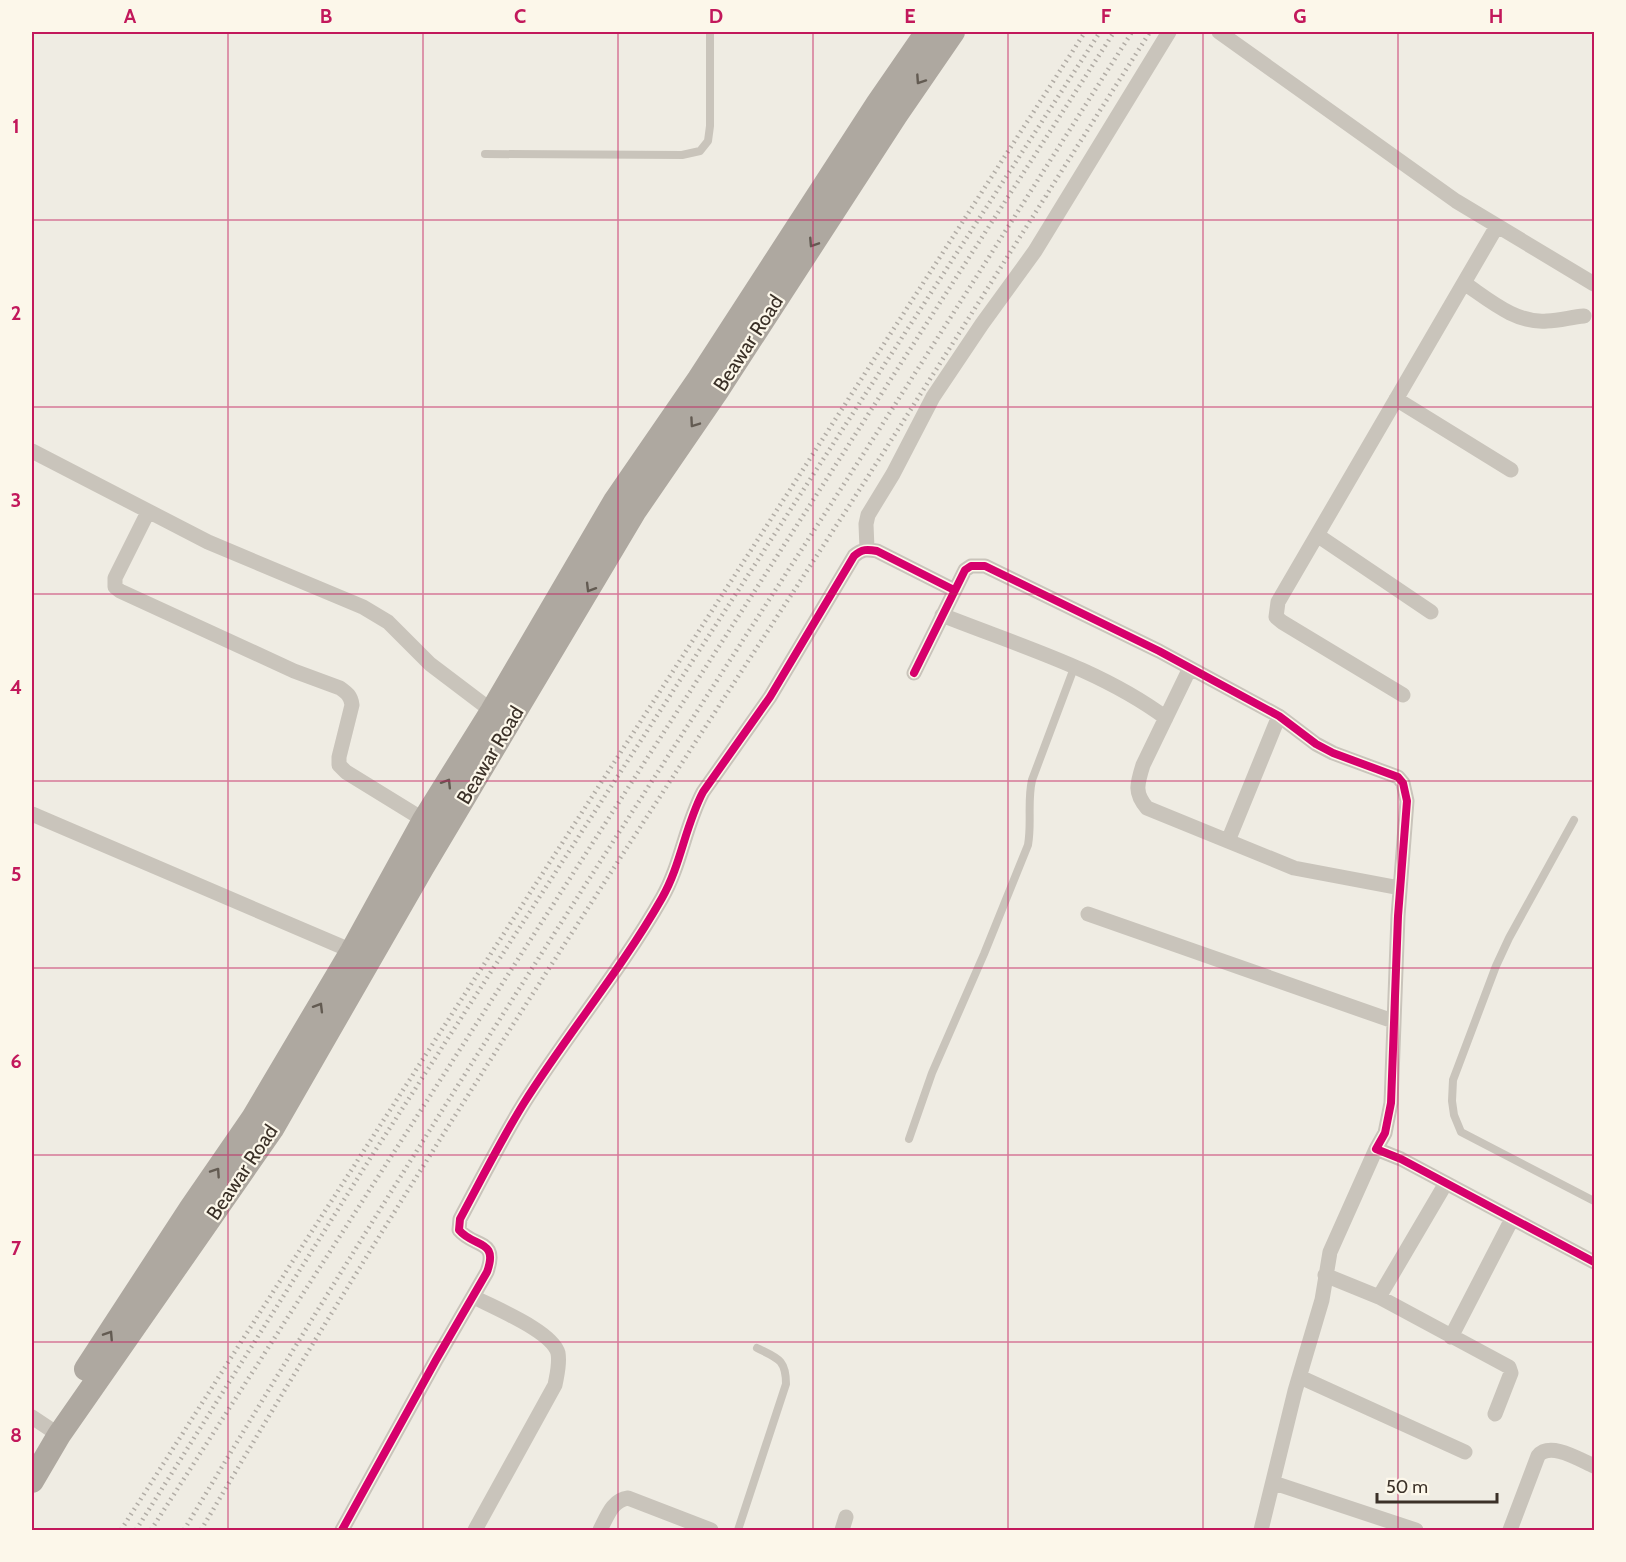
<svg xmlns="http://www.w3.org/2000/svg" width="1626" height="1562" font-family="Cabin,sans-serif">
<style>
.lines{fill:none;stroke-linecap:round;stroke-linejoin:round}
.lane{stroke:#c9c4bb;stroke-width:8}
.street{stroke:#c9c4bb;stroke-width:15}
.primary{stroke:#aea8a0;stroke-width:24}
.rail{stroke:#b1aca5;stroke-width:4.5;stroke-dasharray:1.5 4.5;stroke-linecap:butt}
.cycleway-casing{stroke:#fcf7ea;stroke-width:11}
.cycleway{stroke:#d6006c;stroke-width:8}
.oneway{stroke:#635b52}
.grid{fill:none;stroke:#c2185b;stroke-width:1.5;stroke-opacity:0.55}
.labels{text-anchor:middle;stroke-width:4.5;stroke-linejoin:round;paint-order:stroke}
.street-label{font-size:20px;fill:#3b3128;stroke:#fcf7ea}
.neatline{fill:none;stroke:#c2185b;stroke-width:2}
.grid-label{font-size:20px;text-anchor:middle;font-weight:bold;fill:#c2185b}
</style>
<rect width="100%" height="100%" fill="#efece3"/>
<g class="lines">
<path class="lane" d="M485 154 682 155 700 151 708 141 710 126V32
M1574 820 1509 938 1496 966 1453 1080 1452 1101 1454 1115 1461 1132 1594 1201
M909 1139 932 1073 984 954 1028 845C1032 823 1027 802 1032 780L1074 668
M738 1530 786 1384C786 1359 777 1358 757 1348"/>
<path class="street" d="M1219 32 1456 201 1594 284
M1464 283C1488 299 1516 324 1547 321 1560 321 1571 317 1584 316
M1396 399 1511 470
M32 451 208 542 363 607 388 622 430 664 492 711
M148 512 115 578V587L120 591 294 671 340 688C347 693 351 696 352 705L339 757V765L346 772 424 820
M1317 535 1431 612
M867 549 866 524 868 515 893 474 933 397 982 324 1035 251 1169 32
M942 615C1017 645 1100 669 1166 718
M1190 668 1143 765C1137 784 1134 793 1147 808L1294 868 1400 888
M914 673 965 570 971 566H985L1159 651 1279 716 1316 744 1333 753 1398 777 1403 783 1407 801 1398 916 1391 1103 1385 1133 1376 1149 1401 1159 1594 1262
M1403 695 1282 622 1276 617 1278 602 1497 226
M32 814 352 951
M1228 841 1279 716
M1088 914 1393 1021
M1325 1275 1379 1297 1509 1367 1511 1373 1495 1414
M474 1297C494 1308 552 1331 558 1353 560 1364 557 1374 555 1385L475 1530
M1379 1297 1446 1183
M1451 1337 1512 1219
M1300 1377 1465 1452
M32 1417 59 1435
M1274 1483 1416 1530
M342 1530 436 1360 487 1272C499 1239 474 1248 459 1230L460 1219C481 1180 501 1140 524 1103 568 1033 621 970 662 898 681 865 685 826 703 792L770 697 854 556C862 549 867 549 877 551L954 590
M600 1530C607 1517 612 1500 628 1498L711 1530
M842 1530 846 1517
M1261 1530 1295 1391 1322 1300 1330 1252 1376 1149
M1510 1530 1538 1456C1550 1441 1580 1460 1594 1466"/>
<path class="primary" d="M86 1369 191 1208 253 1118 352 951 424 820 492 711 615 501 699 379 878 103 927 32
M32 1481 59 1435 272 1129 422 868 634 512 717 391 896 115 953 32"/>
<path class="rail" d="M121 1530 296 1256 1085 32
M136 1530 371 1157 1100 32
M151 1530 1114 32
M184 1530C393 1181 614 839 835 498 935 343 1033 187 1132 32
M201 1530C406 1182 629 845 849 506 950 349 1049 190 1150 32"/>
<defs>
<path id="cycleway" d="M914 673 965 570 971 566H985L1159 651 1279 716 1316 744 1333 753 1398 777 1403 783 1407 801 1398 916 1391 1103 1385 1133 1376 1149 1401 1159 1594 1262
M342 1530 436 1360 487 1272C499 1239 474 1248 459 1230L460 1219C481 1180 501 1140 524 1103 568 1033 621 970 662 898 681 865 685 826 703 792L770 697 854 556C862 549 867 549 877 551L954 590"/>
</defs>
<use href="#cycleway" class="cycleway-casing"/>
<use href="#cycleway" class="cycleway"/>
</g>
<defs><path id="oneway-chevron" d="M-2-3.5L2.5 0L-2 3.5" fill="none" stroke-width="1.6" stroke-linecap="round" stroke-linejoin="round" transform="scale(1.5)"/></defs>
<g class="oneway">
<use href="#oneway-chevron" transform="translate(920 80) rotate(124)"/>
<use href="#oneway-chevron" transform="translate(813 243) rotate(123)"/>
<use href="#oneway-chevron" transform="translate(694 423) rotate(125)"/>
<use href="#oneway-chevron" transform="translate(590 588) rotate(121)"/>
<use href="#oneway-chevron" transform="translate(447 783) rotate(-58)"/>
<use href="#oneway-chevron" transform="translate(319 1007) rotate(-59)"/>
<use href="#oneway-chevron" transform="translate(216 1172) rotate(-56)"/>
<use href="#oneway-chevron" transform="translate(109 1335) rotate(-57)"/>
</g>
<path class="grid" d="M228 32V1530M423 32V1530M618 32V1530M813 32V1530M1008 32V1530M1203 32V1530M1398 32V1530M32 220H1594M32 407H1594M32 594H1594M32 781H1594M32 968H1594M32 1155H1594M32 1342H1594"/>
<g class="labels">
<g class="street-label">
<text transform="translate(748 343) rotate(-57)" y="7">Beawar Road</text>
<text transform="translate(490 755) rotate(-59)" y="7">Beawar Road</text>
<text transform="translate(242 1172) rotate(-56)" y="7">Beawar Road</text>
</g>
</g>
<rect width="1626" height="1562" fill="none" stroke="#fcf7ea" stroke-width="66"/>
<path d="M1377 1493v9h120v-9" fill="none" stroke="#3b3128" stroke-width="3"/>
<text x="1386" y="1493" font-size="18" fill="#3b3128" stroke="#fcf7ea" stroke-width="4.5" paint-order="stroke">50 m</text>
<rect x="33" y="33" width="1560" height="1496" class="neatline"/>
<g class="grid-label">
<text x="130" y="23">A</text>
<text x="326" y="23">B</text>
<text x="520" y="23">C</text>
<text x="716" y="23">D</text>
<text x="910" y="23">E</text>
<text x="1106" y="23">F</text>
<text x="1300" y="23">G</text>
<text x="1496" y="23">H</text>
<text x="16" y="133">1</text>
<text x="16" y="320">2</text>
<text x="16" y="507">3</text>
<text x="16" y="694">4</text>
<text x="16" y="881">5</text>
<text x="16" y="1068">6</text>
<text x="16" y="1255">7</text>
<text x="16" y="1442">8</text>
</g>
</svg>
